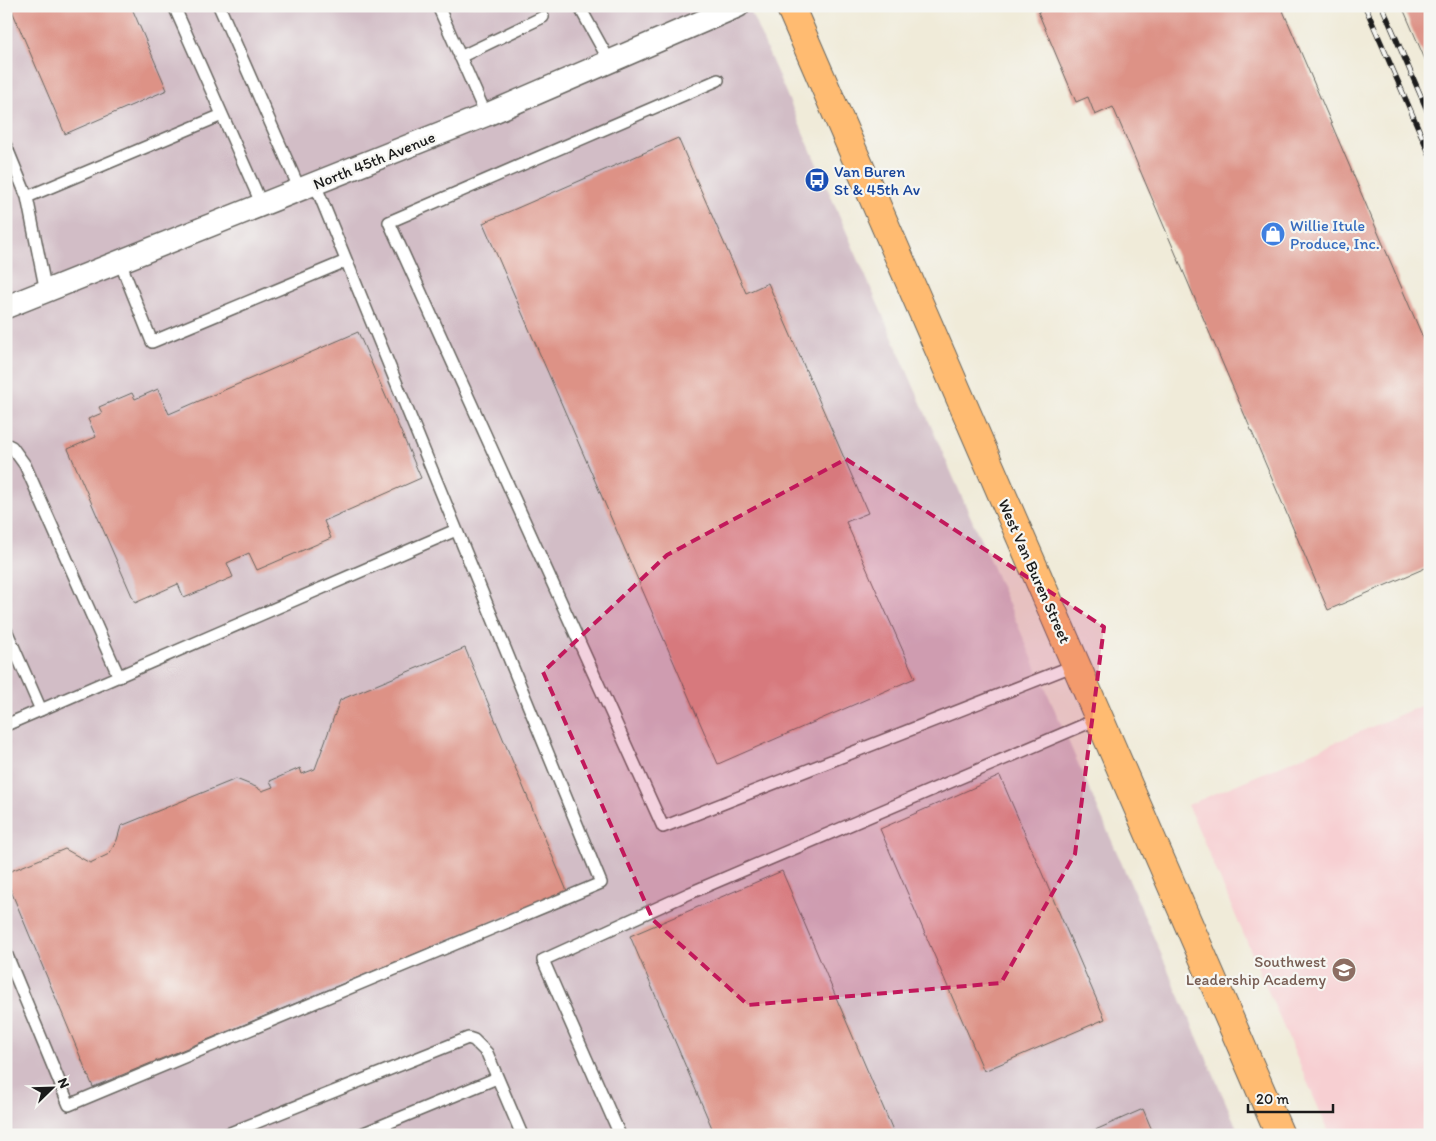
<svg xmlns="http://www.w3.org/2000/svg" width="1436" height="1141" font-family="Itim,sans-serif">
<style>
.built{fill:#f7cfd2}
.industrial{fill:#d2bdc6}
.building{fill:#dd9286}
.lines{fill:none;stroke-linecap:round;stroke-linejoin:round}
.lane-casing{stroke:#66645e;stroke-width:14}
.street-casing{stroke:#66645e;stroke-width:25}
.primary-casing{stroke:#66645e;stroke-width:30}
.lane{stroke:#fff;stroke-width:11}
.street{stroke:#fff;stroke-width:22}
.primary{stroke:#ffbb71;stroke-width:28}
.rail-casing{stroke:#1c1c1c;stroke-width:5.5}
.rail{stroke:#f6f6f2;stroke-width:4;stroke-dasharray:11;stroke-linecap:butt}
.marked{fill:#c2185b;fill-opacity:0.2;stroke:#c2185b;stroke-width:4;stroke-dasharray:10 6;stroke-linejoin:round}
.labels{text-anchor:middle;stroke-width:4.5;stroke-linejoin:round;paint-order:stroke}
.street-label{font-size:16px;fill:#1c1c1c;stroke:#f6f6f2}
.transit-label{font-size:16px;fill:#164399;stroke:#f6f6f2;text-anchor:start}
.shop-label{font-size:16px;fill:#366cbe;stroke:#f6f6f2;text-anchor:start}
.education-label{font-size:16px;fill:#785e54;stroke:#f6f6f2;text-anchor:end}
</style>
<rect width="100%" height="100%" fill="#f6f6f2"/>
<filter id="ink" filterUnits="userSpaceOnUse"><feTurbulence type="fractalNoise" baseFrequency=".02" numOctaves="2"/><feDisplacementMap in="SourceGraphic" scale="10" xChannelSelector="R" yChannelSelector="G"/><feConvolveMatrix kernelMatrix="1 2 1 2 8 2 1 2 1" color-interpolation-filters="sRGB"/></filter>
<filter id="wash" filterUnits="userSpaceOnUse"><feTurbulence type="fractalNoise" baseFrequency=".0096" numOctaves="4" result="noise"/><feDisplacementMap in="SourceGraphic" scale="20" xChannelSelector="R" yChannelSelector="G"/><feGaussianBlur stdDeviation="1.12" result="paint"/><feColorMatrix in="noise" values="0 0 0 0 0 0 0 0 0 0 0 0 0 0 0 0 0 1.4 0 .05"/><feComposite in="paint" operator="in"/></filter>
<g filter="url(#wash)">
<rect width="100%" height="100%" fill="#f0ebd9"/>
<path class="built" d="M1430 702V1135H1330L1188 805Z"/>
<path class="industrial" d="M6 6H748L1240 1135H6Z"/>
<g id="blocks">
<path class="building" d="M10 6H131L167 90 65 134Z
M1051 6H1281L1430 354V566L1328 610 1113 107 1095 115 1088 97 1076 102 1038 12Z
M1402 6H1430V71Z
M678 138 746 293 768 283 868 513 846 522 915 678 718 764 483 223Z
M358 332 421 478 324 521 331 538 257 570 249 553 227 563 233 577 184 598 178 584 135 603 68 449 96 437 88 419 102 413 99 407 132 393 135 399 158 389 169 414Z
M465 648 567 891 93 1087 6 879V873L65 849 90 863 109 854 117 840 121 826 236 779 256 787 262 791 273 787 270 781 300 768 302 774 315 769 340 700Z
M1000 776 1105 1019 984 1071 880 829Z
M782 871 895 1135H715L630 936Z
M1143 1109 1154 1135H1084Z"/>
</g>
</g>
<g filter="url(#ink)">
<use href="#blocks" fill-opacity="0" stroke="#66645e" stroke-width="1"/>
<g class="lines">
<defs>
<path id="lane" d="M174 6 262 205
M219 6 300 190
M438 6 486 115
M579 6 610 62
M460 57 543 17
M718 80 389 222 663 827 1075 665
M6 146 27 197 46 292
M27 197 222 115
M120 262 152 342 346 261
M6 444 12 447 25 465 119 677
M6 630 41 710
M6 725 456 530
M6 953 69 1105 601 883 315 184
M225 1135 468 1038 474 1040 487 1053 522 1135
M359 1135 497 1078
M620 1135 543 960 690 893 1100 718"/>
<path id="street" d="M6 307 486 115 738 6"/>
<path id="primary" d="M790 6 1280 1135"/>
</defs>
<use href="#lane" class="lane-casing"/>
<use href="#street" class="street-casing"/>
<use href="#primary" class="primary-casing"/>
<use href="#lane" class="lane"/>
<use href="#street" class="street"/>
<use href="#primary" class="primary"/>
<defs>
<path id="rail" d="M1365 6 1430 155
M1382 6 1430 117"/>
</defs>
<use href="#rail" class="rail-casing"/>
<use href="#rail" class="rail"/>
</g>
</g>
<path class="marked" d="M846 459 1104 627 1075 854 1001 983 748 1005 653 920 543 672 667 555Z"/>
<defs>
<symbol id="bus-disc" viewBox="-11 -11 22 22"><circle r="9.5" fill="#1a4fb4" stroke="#f6f6f2"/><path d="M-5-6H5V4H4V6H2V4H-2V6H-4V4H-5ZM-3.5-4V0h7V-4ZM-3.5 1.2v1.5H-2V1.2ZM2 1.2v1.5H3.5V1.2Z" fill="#fff"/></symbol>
<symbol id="shop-disc" viewBox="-11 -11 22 22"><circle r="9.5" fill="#3f7fe0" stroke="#f6f6f2"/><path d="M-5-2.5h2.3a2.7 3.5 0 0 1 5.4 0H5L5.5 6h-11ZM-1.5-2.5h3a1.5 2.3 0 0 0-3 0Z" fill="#fff"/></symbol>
<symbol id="school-disc" viewBox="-11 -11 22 22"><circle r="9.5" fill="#8d6e63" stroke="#f6f6f2"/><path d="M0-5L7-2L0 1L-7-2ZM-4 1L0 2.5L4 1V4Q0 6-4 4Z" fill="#fff"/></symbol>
</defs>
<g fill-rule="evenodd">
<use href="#bus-disc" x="803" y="166" width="28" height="28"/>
<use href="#shop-disc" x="1259" y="220" width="28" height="28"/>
<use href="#school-disc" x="1330" y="956" width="28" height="28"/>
</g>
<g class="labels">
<g class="street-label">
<text transform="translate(374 160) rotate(-22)" y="6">North 45th Avenue</text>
<text transform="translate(1035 571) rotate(66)" y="6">West Van Buren Street</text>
</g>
<g class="transit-label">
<text x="834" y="177">Van Buren<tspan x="834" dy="18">St &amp; 45th Av</tspan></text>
</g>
<g class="shop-label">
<text x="1290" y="231">Willie Itule<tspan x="1290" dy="18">Produce, Inc.</tspan></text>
</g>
<g class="education-label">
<text x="1326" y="967">Southwest<tspan x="1326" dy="18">Leadership Academy</tspan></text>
</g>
</g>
<rect width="1436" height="1141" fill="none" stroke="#f6f6f2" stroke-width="25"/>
<g transform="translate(52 1088) rotate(67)" stroke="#f6f6f2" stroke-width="4" paint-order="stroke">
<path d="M0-4L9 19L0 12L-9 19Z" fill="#1c1c1c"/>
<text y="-8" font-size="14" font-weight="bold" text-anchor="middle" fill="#1c1c1c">N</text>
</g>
<path d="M1248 1104v8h85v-8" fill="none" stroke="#1c1c1c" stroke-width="2.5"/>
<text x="1256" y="1104" font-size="15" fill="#1c1c1c" stroke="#f6f6f2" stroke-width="4" paint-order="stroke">20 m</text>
</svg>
